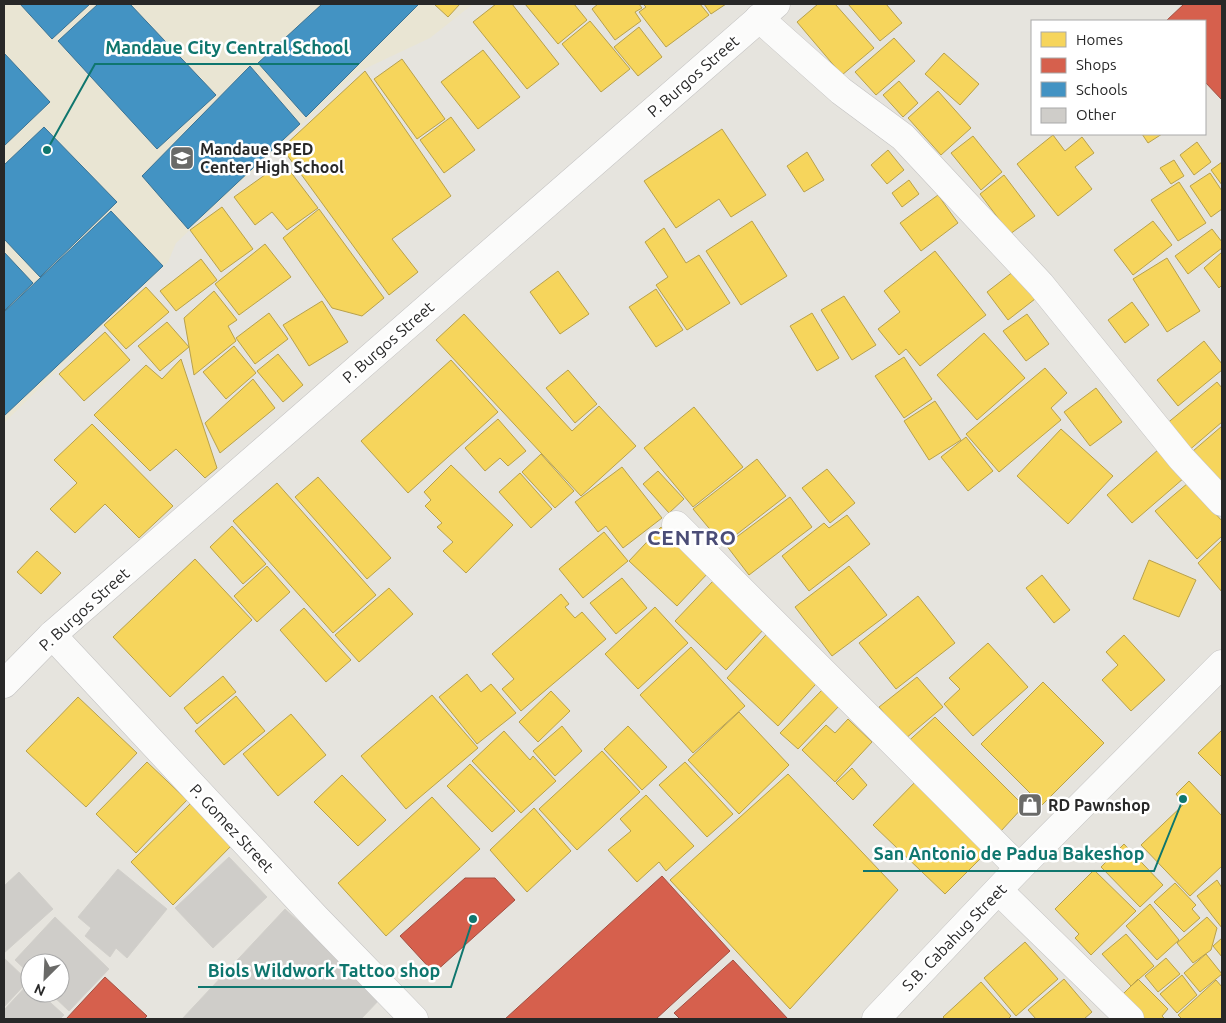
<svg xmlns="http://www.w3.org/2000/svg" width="1226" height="1023" font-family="Ubuntu,sans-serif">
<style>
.education{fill:#e9e5d3}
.homes{fill:#f6d55c;stroke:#b8a14c}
.shops{fill:#d6604d;stroke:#a24f42}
.schools{fill:#4393c3;stroke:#3b7394}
.building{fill:#cfcdc9;stroke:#d1cfca}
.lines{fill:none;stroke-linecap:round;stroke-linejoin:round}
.minor-casing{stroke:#c4c3c3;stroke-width:29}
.tertiary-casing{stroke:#c4c3c3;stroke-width:29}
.minor{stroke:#fbfbfa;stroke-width:28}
.tertiary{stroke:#fbfbfa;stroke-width:28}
.labels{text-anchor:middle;stroke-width:5;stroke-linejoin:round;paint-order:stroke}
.street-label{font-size:16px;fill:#282828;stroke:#fff}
.poi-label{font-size:16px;font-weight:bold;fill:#282828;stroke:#fff;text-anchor:start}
.district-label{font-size:21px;font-weight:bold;letter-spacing:1px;fill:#4b4d76;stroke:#fff}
.leader{fill:none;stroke:#0f766e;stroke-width:2}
.callout-dot{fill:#0f766e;stroke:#fff;stroke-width:2}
.callout-label{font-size:18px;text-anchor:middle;font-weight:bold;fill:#0f766e;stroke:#fff;stroke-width:5;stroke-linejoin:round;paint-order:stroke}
</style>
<rect width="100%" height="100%" fill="#e6e4de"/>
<path class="education" d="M4 4H473L430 38 358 72 176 243 168 262 4 423Z"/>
<path class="homes" d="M434 4H460L448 17Z
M496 4H512L559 64 527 89 473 22Z
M525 4H574L587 20 558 44Z
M598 4H639L642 8 635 12 641 21 615 40 592 9Z
M643 4H700L709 15 666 47 639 12 646 7Z
M704 4H726L711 14Z
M818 4H835L874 48 842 75 797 22Z
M848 4H886L902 23 880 41Z
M590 21 630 69 601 92 562 44Z
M639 27 662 57 638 76 614 47Z
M894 38 915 61 876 95 855 72Z
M483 50 520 97 478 129 441 82Z
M944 53 979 84 960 105 925 74Z
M402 59 445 119 417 139 374 79Z
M365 71 451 196 392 239 418 272 389 295 282 148Z
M899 81 918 103 903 117 883 95Z
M938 91 971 128 941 155 908 118Z
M451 117 475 150 444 173 420 140Z
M722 129 766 195 731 217 719 199 676 228 644 181Z
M1142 134H1162L1148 143Z
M1053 135 1065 151 1082 137 1094 153 1075 167 1092 189 1058 216 1017 164Z
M973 136 1002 172 981 190 951 153Z
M1197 142 1211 162 1194 175 1180 155Z
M888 150 904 170 887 184 871 165Z
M807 152 824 180 804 192 787 166Z
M1174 160 1184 176 1171 184 1160 168Z
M283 162 318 208 287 230 272 212 255 225 234 197Z
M1222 162V185L1211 170Z
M1210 173 1222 191V209L1211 217 1190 186Z
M1004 175 1035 216 1010 234 980 194Z
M909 180 919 194 902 207 892 193Z
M1179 182 1206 223 1178 241 1151 200Z
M938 195 958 223 921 251 900 223Z
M222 207 253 249 221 272 190 230Z
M319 209 384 298 362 316 332 308 283 238Z
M752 221 787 276 741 305 706 251Z
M1153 221 1172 245 1133 275 1114 250Z
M664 228 686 263 699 255 730 303 687 330 656 285 668 277 645 242Z
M1212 229 1222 242V248L1188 274 1175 256Z
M265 244 291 277 239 315 215 284Z
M935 251 986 315 920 366 906 349 899 355 878 329 900 312 884 291Z
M1222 252V285L1219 288 1204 268Z
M1167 258 1200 311 1167 332 1133 279Z
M201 259 217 280 176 311 160 291Z
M558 271 589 314 560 334 530 292Z
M1014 271 1035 299 1008 320 987 292Z
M146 287 169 312 126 349 104 325Z
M656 289 683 330 656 347 629 307Z
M214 291 237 320 228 326 236 341 194 375 184 318Z
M844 296 876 345 852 360 821 310Z
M322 301 348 342 309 366 283 325Z
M1132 302 1149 325 1125 343 1108 320Z
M269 313 288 339 255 364 236 338Z
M812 313 839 358 817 371 790 326Z
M464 314 572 431 599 406 636 446 581 496 436 340Z
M1027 314 1049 344 1026 361 1003 331Z
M167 322 189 347 160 371 138 346Z
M105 332 130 360 84 401 59 374Z
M984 333 1025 378 977 420 937 375Z
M1204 341 1222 364V370L1178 406 1157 380Z
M234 346 256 373 226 399 203 372Z
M278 354 303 385 283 402 257 371Z
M904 357 932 399 904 418 875 376Z
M181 359 217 468 205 478 176 449 150 471 94 415 146 365 162 379Z
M451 360 498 412 408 493 361 441Z
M1045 368 1067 393 1051 408 1061 420 999 472 966 434Z
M568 370 597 404 575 423 546 388Z
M253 379 275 408 220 453 205 423Z
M1217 382 1222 388V422L1187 452 1165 425Z
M1096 388 1122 422 1090 446 1064 412Z
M935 401 961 440 929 460 904 421Z
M694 407 743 467 693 507 644 448Z
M498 419 526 451 508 466 500 458 485 471 465 448Z
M92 424 173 506 139 538 105 504 75 533 50 509 77 483 54 460Z
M1222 426V486L1193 451Z
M1061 429 1113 476 1068 524 1017 476Z
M966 437 993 471 968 491 941 457Z
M1159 449 1184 478 1132 523 1107 495Z
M541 454 574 491 555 508 522 472Z
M757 459 786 496 723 545 693 509Z
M451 465 513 525 466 573 443 551 453 542 437 527 442 523 425 506 431 500 424 492Z
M622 467 662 518 623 548 606 526 598 532 575 502Z
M827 469 855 503 830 523 802 488Z
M658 471 684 499 669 513 643 484Z
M520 473 552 509 531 528 499 492Z
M318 477 391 558 367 579 295 497Z
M277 483 376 595 333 633 233 521Z
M1188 483 1222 521V536L1197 559 1155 511Z
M790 497 812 527 749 575 726 545Z
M847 515 870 544 809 591 782 556 824 523 829 528Z
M232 526 266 564 243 584 210 547Z
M661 527 709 572 677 606 629 561Z
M604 532 628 561 583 598 559 569Z
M1222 540V592L1198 563Z
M37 551 61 573 41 594 17 572Z
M195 559 252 620 170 697 113 637Z
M1149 560 1196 580 1179 617 1133 599Z
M267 566 290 592 257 622 234 596Z
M849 566 887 615 832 656 795 607Z
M1042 575 1070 610 1054 623 1026 588Z
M622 578 647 608 616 634 590 603Z
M713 581 764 629 726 670 675 621Z
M389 588 413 614 359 662 335 635Z
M561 594 569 604 565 607 575 618 582 612 606 639 521 711 502 689 514 679 492 654Z
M918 596 955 643 896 689 859 643Z
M655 607 688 643 638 689 605 654Z
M304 608 351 660 326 682 280 630Z
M773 627 824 675 778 726 727 678Z
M1124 635 1165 680 1131 711 1102 680 1118 665 1106 652Z
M988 643 1028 687 973 736 944 704 960 689 949 678Z
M691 647 745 706 693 753 640 695Z
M467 674 481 692 491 684 516 713 477 744 439 697Z
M223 676 236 692 197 724 184 708Z
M917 677 943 707 905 739 879 707Z
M1043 682 1104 743 1042 805 981 744Z
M823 689 840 705 798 749 780 733Z
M551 691 570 711 538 742 519 722Z
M432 695 478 748 406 809 361 756Z
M236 696 265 731 224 765 195 731Z
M78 697 137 753 86 807 26 751Z
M739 712 789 765 739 814 688 760Z
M291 714 326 755 278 796 243 754Z
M935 717 1024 806 1001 831 902 747Z
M848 719 872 742 835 782 802 750 826 725 835 733Z
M562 726 582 751 555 776 533 751Z
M628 726 667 767 642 790 604 749Z
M1222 730V777L1198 753Z
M504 731 530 760 533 756 556 781 521 813 472 761Z
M602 751 640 792 577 850 539 809Z
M147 762 187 800 136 853 96 814Z
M685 762 733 814 707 837 659 785Z
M470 764 515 811 492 832 447 786Z
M852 768 867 785 853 800 836 783Z
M788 774 898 890 790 1009 670 880Z
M342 775 386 820 358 846 314 802Z
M922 775 993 846 945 894 873 825Z
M1189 781 1222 816V866L1190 896 1141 845 1184 804 1176 794Z
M646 795 694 846 666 871 659 862 637 882 608 850 631 831 620 819Z
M432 797 480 849 386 936 338 883Z
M192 802 234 843 173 905 131 862Z
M534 808 571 851 527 892 490 850Z
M1124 844 1163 885 1140 907 1101 867Z
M1094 870 1136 911 1091 955 1075 938 1079 934 1055 909Z
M1217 880 1222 888V928L1197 896Z
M1175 883 1196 905 1192 909 1200 918 1184 932 1154 902Z
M1150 904 1179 940 1157 960 1126 926Z
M1207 917 1217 928 1211 950 1193 963 1177 943Z
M1126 934 1154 966 1131 986 1102 954Z
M1222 938V957L1213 946Z
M1025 942 1058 979 1016 1016 984 978Z
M1206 954 1222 974 1200 992 1184 973Z
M1166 958 1180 974 1158 992 1145 976Z
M1182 975 1197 995 1177 1013 1160 994Z
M1064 979 1092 1012 1084 1019H1036L1028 1010Z
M1138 979 1168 1009 1162 1016 1165 1019H1141L1120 997Z
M1216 980 1222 987V1019H1182L1178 1015Z
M981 982 1011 1016 1008 1019H945L943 1017Z"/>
<path class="shops" d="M1184 4H1222V100L1205 82V21H1166Z
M662 876 730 951 656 1019H505Z
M465 878H495L515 900 434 973 400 936Z
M733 960 788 1019H680L674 1013Z
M105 977 147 1016 144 1019H66Z"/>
<path class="schools" d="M20 4H90L52 39Z
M98 4H130L216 95 157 149 58 41Z
M322 4H419L306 117 258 63Z
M4 53 50 102 4 146Z
M250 66 300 124 188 229 142 176Z
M44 127 117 202 40 277 4 239V165Z
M111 211 163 266 4 416V312Z
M4 252 33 283 4 311Z"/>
<path class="building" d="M229 857 267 897 213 948 175 908Z
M118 869 167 909 127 958 116 948 110 957 85 936 91 928 78 917Z
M19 872 53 909 4 953V886Z
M285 909 381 998 361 1019H182Z
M55 917 109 969 69 1011 50 993H60V963H30V974L15 960Z
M4 958 28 981 4 1007Z
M29 983 30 993H40L64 1015 60 1019H4V1010Z"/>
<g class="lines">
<defs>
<path id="minor" d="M759 18 841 91 903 137 1041 285 1181 458 1222 502
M676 525 1019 868
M52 635 315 917 414 1019
M999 891 1130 1019"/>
<path id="tertiary" d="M4 684 52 635 776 4
M876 1019 1019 868 1222 664"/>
</defs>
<use href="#minor" class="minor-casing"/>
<use href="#tertiary" class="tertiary-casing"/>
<use href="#minor" class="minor"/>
<use href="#tertiary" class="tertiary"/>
</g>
<defs>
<symbol id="school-square" viewBox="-11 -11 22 22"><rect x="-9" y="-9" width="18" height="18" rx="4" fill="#6a6a68" stroke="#fff"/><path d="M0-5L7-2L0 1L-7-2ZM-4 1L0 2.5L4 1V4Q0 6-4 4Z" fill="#fff"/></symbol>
<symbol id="shop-square" viewBox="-11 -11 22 22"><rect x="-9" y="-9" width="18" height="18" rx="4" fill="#6a6a68" stroke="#fff"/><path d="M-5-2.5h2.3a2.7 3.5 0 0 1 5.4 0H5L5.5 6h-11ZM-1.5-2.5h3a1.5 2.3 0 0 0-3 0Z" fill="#fff"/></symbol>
</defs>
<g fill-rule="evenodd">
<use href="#school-square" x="168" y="144" width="28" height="28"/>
<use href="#shop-square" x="1016" y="791" width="28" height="28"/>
</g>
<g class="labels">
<g class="street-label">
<text transform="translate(693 76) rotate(-41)" y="6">P. Burgos Street</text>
<text transform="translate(388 342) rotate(-41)" y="6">P. Burgos Street</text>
<text transform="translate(84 609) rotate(-42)" y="6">P. Burgos Street</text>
<text transform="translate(232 828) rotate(47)" y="6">P. Gomez Street</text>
<text transform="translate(954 937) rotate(-46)" y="6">S.B. Cabahug Street</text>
</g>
<g class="poi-label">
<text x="200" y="155">Mandaue SPED<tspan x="200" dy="18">Center High School</tspan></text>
<text x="1048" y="811">RD Pawnshop</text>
</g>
<g class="district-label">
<text x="692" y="545">CENTRO</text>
</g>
</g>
<path class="leader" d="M47 150L95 64H359M1183 799L1154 871H863M473 919L451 987H198"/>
<g class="callout-dot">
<circle cx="47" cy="150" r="5"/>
<circle cx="1183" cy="799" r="5"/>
<circle cx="473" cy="919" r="5"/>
</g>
<g class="callout-label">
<text x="227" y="54">Mandaue City Central School</text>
<text x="1009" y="860">San Antonio de Padua Bakeshop</text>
<text x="324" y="977">Biols Wildwork Tattoo shop</text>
</g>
<rect width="1226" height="1023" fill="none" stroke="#282828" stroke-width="10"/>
<rect x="1031" y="20" width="175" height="115" fill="#ffffff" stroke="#a9a9a9"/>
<rect x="1041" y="32" width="25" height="15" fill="#f6d55c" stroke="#a9a9a9"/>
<text x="1076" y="45" font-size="15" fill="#282828">Homes</text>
<rect x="1041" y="58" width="25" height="15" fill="#d6604d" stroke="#a9a9a9"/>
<text x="1076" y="70" font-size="15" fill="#282828">Shops</text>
<rect x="1041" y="82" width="25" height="15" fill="#4393c3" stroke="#a9a9a9"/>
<text x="1076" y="95" font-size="15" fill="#282828">Schools</text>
<rect x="1041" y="108" width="25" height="15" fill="#cfcdc9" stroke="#a9a9a9"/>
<text x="1076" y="120" font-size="15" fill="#282828">Other</text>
<g transform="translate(45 978) rotate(204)"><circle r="24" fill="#ffffff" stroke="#a9a9a9"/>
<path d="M0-4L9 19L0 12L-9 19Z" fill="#6a6a68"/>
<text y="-8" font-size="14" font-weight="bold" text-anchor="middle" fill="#282828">N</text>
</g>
</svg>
